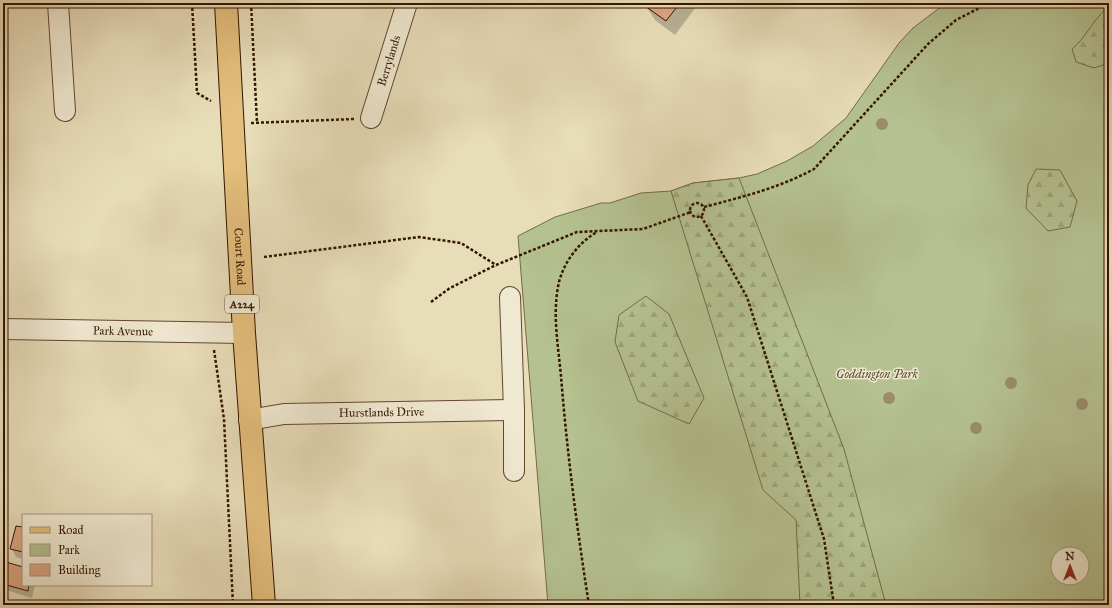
<svg xmlns="http://www.w3.org/2000/svg" width="1112" height="608" font-family="'IM FELL Great Primer',serif">
<style>
.green{fill:#b5c190;stroke:#746b48;fill-rule:evenodd}
.forest{fill:url(#forest-firs);stroke:#746b48}
.shadow{fill:#0003}
.building{fill:#dba582;stroke:#341500}
.lines{fill:none;stroke-linecap:round;stroke-linejoin:round}
.minor-casing{stroke:#61472e;stroke-width:22}
.major-casing{stroke:#341500;stroke-width:24}
.path{stroke:#341500;stroke-width:2.5;stroke-dasharray:3 2;stroke-linecap:butt}
.minor{stroke:#f0e9d2;stroke-width:20}
.major{stroke:#e4be7c;stroke-width:22}
.tree{fill:#9a8c6b}
.labels{text-anchor:middle;stroke-width:3;stroke-linejoin:round;paint-order:stroke}
.shield{fill:#f0e9d2;stroke:#6c553f;stroke-width:1}
.shield-label{font-size:11px;font-weight:bold;fill:#341500}
.street-label{font-size:12px;fill:#341500;stroke:#f0e9d2}
.park-label{font-size:12px;font-style:italic;fill:#5b492b;stroke:#f0e9d2}
</style>
<defs>
<pattern id="forest-firs" width="22" height="20" patternUnits="userSpaceOnUse"><rect width="22" height="20" fill="#b5c190"/><path d="M5 1l3.5 6h-7zM16 11l3.5 6h-7z" fill="#9ca57a"/></pattern>
</defs>
<rect width="100%" height="100%" fill="#e8ddb9"/>
<filter id="stains"><feTurbulence type="fractalNoise" baseFrequency=".005" numOctaves="4"/><feColorMatrix values="0 0 0 0 .2 0 0 0 0 .09 0 0 0 0 .02 0 0 0 .5 -.17"/></filter>
<radialGradient id="worn" r=".72"><stop offset=".6" stop-color="#630" stop-opacity="0"/><stop offset="1" stop-color="#630" stop-opacity=".3"/></radialGradient>
<path class="green" d="M946 3H1109V605H548L518 236 555 217 601 203H610L641 193 671 191 693 183 739 178 757 174 787 161 813 146 846 118 899 43 913 28ZM1058 554H1082V578H1058Z"/>
<path class="forest" d="M1109 7V63L1094 68 1076 62 1072 49C1087 37 1093 18 1109 7Z
M1036 169 1060 170 1077 201 1070 227 1048 231 1026 208 1028 185Z
M739 178 844 449 886 605H800L796 520 763 490 671 191 693 183Z
M646 296 669 314 704 398 689 424 638 401 615 342 619 315Z"/>
<path class="shadow" d="M648 3H699L675 35 655 20 646 6Z
M23 528V559L16 557 12 549Z
M6 563 23 569V585H35L32 598 6 590 3 585V578Z"/>
<path class="building" d="M647 3H680L666 21 645 6Z
M16 526 23 527V552L10 549Z
M6 562 23 567V585H29L28 591 3 584Z"/>
<g class="lines">
<defs>
<g id="minor">
<path d="M58 3 65 111"/>
<path id="s1" d="M371 118 407 3"/>
<path d="M510 297 514 410V471"/>
<path id="s2" d="M3 329 244 333"/>
<path id="s3" d="M249 420 284 414 514 410"/>
</g>
<g id="major">
<path id="s4" d="M226 3 244 333 264 605"/>
</g>
</defs>
<use href="#minor" class="minor-casing"/>
<use href="#major" class="major-casing"/>
<path class="path" d="M192 3 197 93 211 101
M251 3 257 123
M251 123 354 119
M690 210a7 7 0 1 1 14 0a7 7 0 1 1-14 0Z
M704 207C742 197 779 188 814 169L928 44 956 20 989 3
M701 216 747 297 824 539 834 605
M264 257 419 237 461 243 496 265 577 232 643 229 691 212
M431 302 450 288 496 265
M214 350 224 419 233 605
M589 605C577 529 567 452 561 376 558 344 552 313 559 282 564 262 579 242 597 232"/>
<use href="#minor" class="minor"/>
<use href="#major" class="major"/>
</g>
<g class="tree">
<circle cx="882" cy="124" r="6"/>
<circle cx="1011" cy="383" r="6"/>
<circle cx="889" cy="398" r="6"/>
<circle cx="1082" cy="404" r="6"/>
<circle cx="976" cy="428" r="6"/>
</g>
<g class="labels">
<rect class="shield" x="225" y="295" width="34" height="18" rx="3"/>
<g class="shield-label">
<text x="242" y="308">A224</text>
</g>
<g class="street-label">
<text dy="4" stroke="none"><textPath href="#s1" startOffset="60">Berrylands</textPath></text>
<text dy="4" stroke="none"><textPath href="#s4" startOffset="254">Court Road</textPath></text>
<text dy="4" stroke="none"><textPath href="#s2" startOffset="120">Park Avenue</textPath></text>
<text dy="4" stroke="none"><textPath href="#s3" startOffset="133">Hurstlands Drive</textPath></text>
</g>
<g class="park-label">
<text x="877" y="378">Goddington Park</text>
</g>
</g>
<rect width="1112" height="608" fill="none" stroke="#e8ddb9" stroke-width="16"/>
<rect x="4" y="4" width="1104" height="600" fill="none" stroke="#341500" stroke-width="2"/>
<rect x="8" y="8" width="1096" height="592" fill="none" stroke="#341500"/>
<rect x="22" y="514" width="130" height="72" fill="#f0e9d2" stroke="#a5947e"/>
<rect x="30" y="527" width="20" height="6" fill="#e4be7c" stroke="#a5947e"/>
<text x="58" y="534" font-size="12" fill="#341500">Road</text>
<rect x="30" y="544" width="20" height="12" fill="#b5c190" stroke="#a5947e"/>
<text x="58" y="554" font-size="12" fill="#341500">Park</text>
<rect x="30" y="564" width="20" height="12" fill="#dba582" stroke="#a5947e"/>
<text x="58" y="574" font-size="12" fill="#341500">Building</text>
<g transform="translate(1070 566)"><circle r="19" fill="#f0e9d2" stroke="#a5947e"/>
<path d="M0-3L7 15L0 10L-7 15Z" fill="#8f2418"/>
<text y="-6" font-size="11" font-weight="bold" text-anchor="middle" fill="#341500">N</text>
</g>
<rect width="100%" height="100%" filter="url(#stains)"/>
<rect width="100%" height="100%" fill="url(#worn)"/>
</svg>
